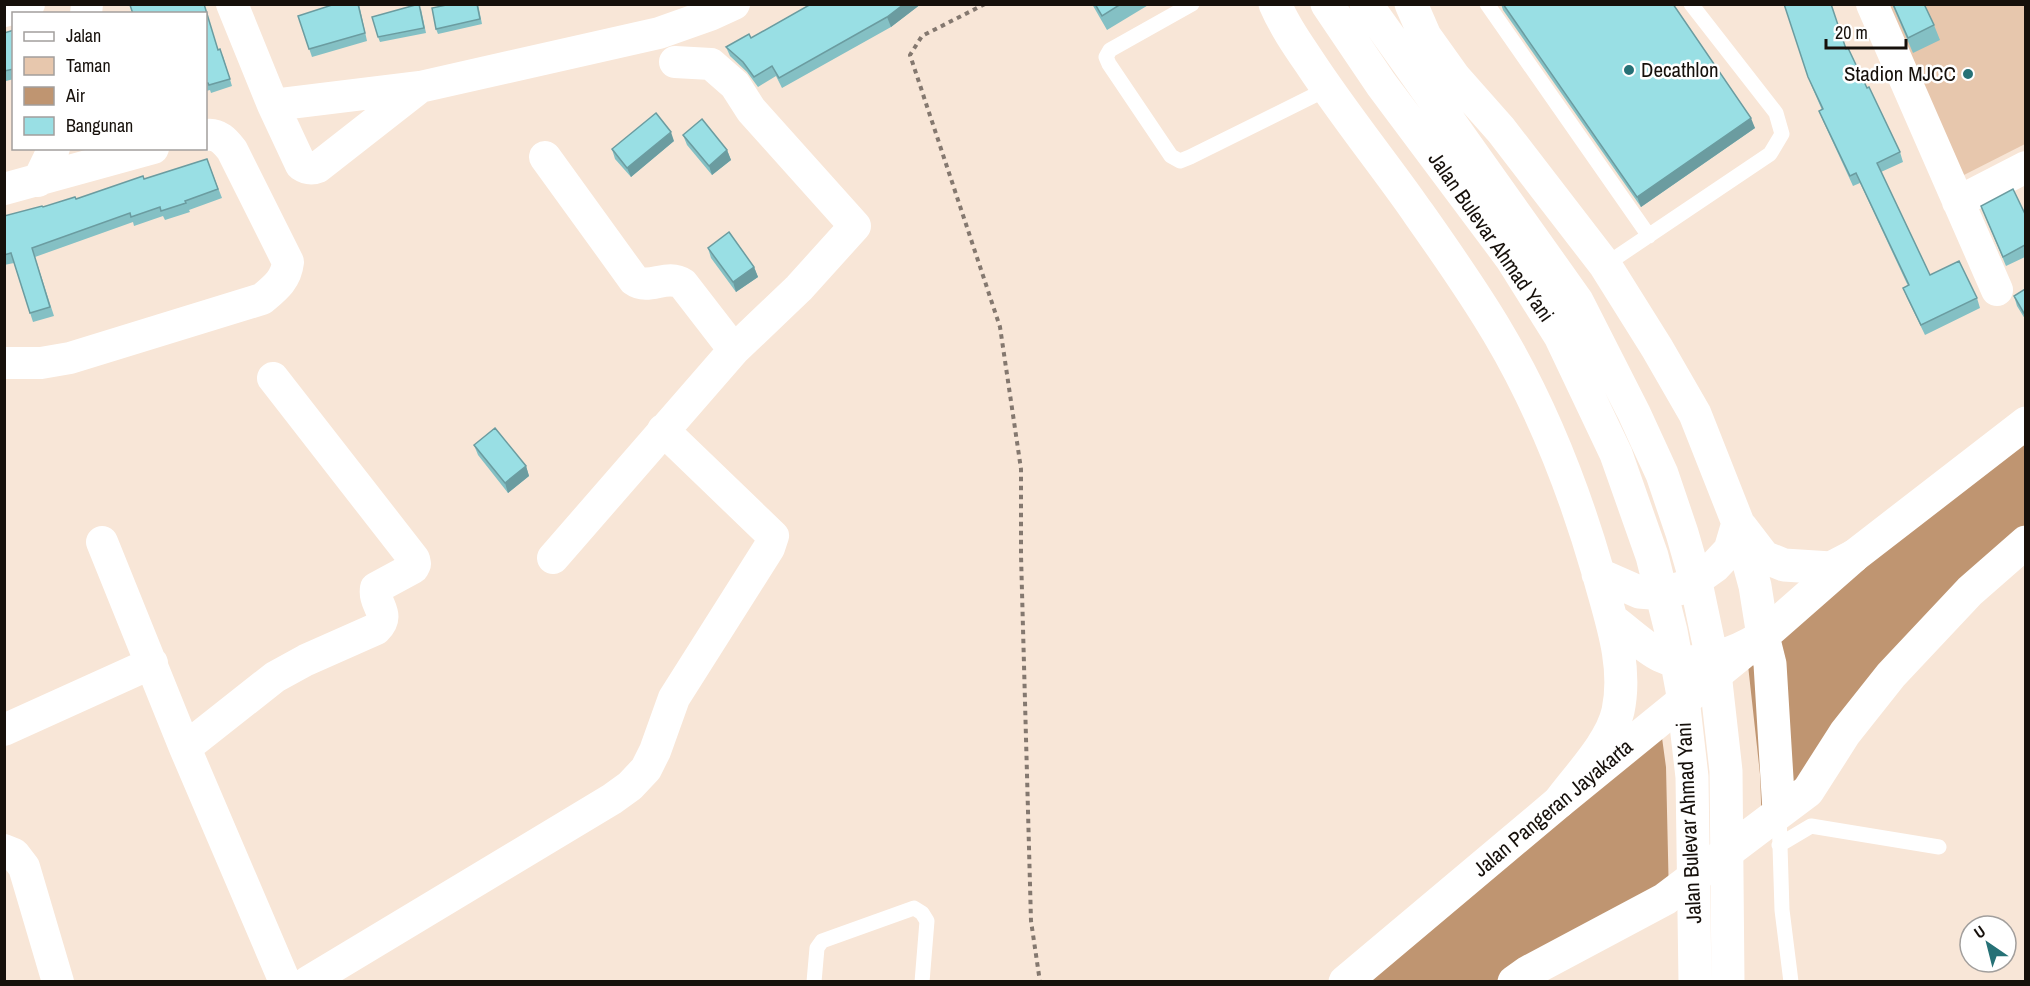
<svg xmlns="http://www.w3.org/2000/svg" width="2030" height="986" font-family="'Archivo Narrow',sans-serif">
<style>
.green{fill:#e7c7ad}
.water{fill:#bf9571;stroke:#8c6d52;stroke-width:1.5}
.pier{fill:#f8e6d7}
.lines{fill:none;stroke-linecap:round;stroke-linejoin:round}
.path{stroke:#84786f;stroke-width:4;stroke-dasharray:4.5 4.5;stroke-linecap:butt}
.service{stroke:#fff;stroke-width:15}
.minor{stroke:#fff;stroke-width:32}
.tertiary{stroke:#fff;stroke-width:33}
.primary{stroke:#fff;stroke-width:33}
.wall{fill:#84c0c4}
.shaded-wall{fill:#6b9ca0}
.building{fill:#99dfe4;stroke:#6b9ca0;stroke-width:1.5}
.poi-dot{fill:#267176;stroke:#fff;stroke-width:2}
.labels{text-anchor:middle;stroke-width:5;stroke-linejoin:round;paint-order:stroke}
.poi-label{font-size:21px;fill:#16100b;stroke:#fff;text-anchor:start}
.street-label{font-size:21px;fill:#16100b;stroke:#fff}
</style>
<rect width="100%" height="100%" fill="#f8e6d7"/>
<path class="green" d="M1876 5H2025V144L1960 177Z"/>
<path class="water" d="M2025 423V542L1808 791 1514 981 1345 982Z"/>
<path class="pier" d="M1746 647 1760 774 1762 829 1669 899 1666 767 1660 723Z"/>
<g class="lines">
<path class="path" d="M985 4 922 36 910 55 1000 327 1021 469V555L1031 921 1040 982"/>
<path class="service" d="M1192 4 1110 50 1106 57 1109 64 1171 156 1180 161 1190 157 1327 89
M1487 4 1649 236
M1605 265 1770 154 1782 134 1776 113 1691 4
M1779 814 1782 910 1791 982
M1779 845 1811 826 1939 847
M814 982 817 948 822 941 914 908 922 913 927 921 922 982"/>
<path class="minor" d="M232 4 273 105 420 87 659 33 710 15 734 4
M1872 4 1997 290
M4 11 29 4
M86 14 87 4
M273 105 301 165C307 169 311 170 318 167L419 88
M545 157 634 280C649 291 667 273 683 284L734 350
M38 181 54 148
M4 189 153 148
M1958 202 2026 167
M4 363H41L70 358 262 299C275 288 286 280 288 262L232 150C225 141 218 133 206 135
M102 542 185 748 285 982
M553 558 734 350 799 288 855 226 751 110 735 85 711 64 675 62
M4 730 152 663
M185 748 275 677 306 660 376 629C392 614 373 605 376 588L413 568 415 564 414 559 273 378
M4 850 14 854 24 867 58 982
M308 982 612 799 630 786 646 769 655 751 674 698 769 548 773 536 663 430"/>
<path class="tertiary" d="M1763 636 1770 664 1779 811
M1345 982 1559 802 1763 636 1854 556 2026 423
M1514 982 1528 972 1665 899 1808 791 1845 733 1891 675 1970 591 2026 542"/>
<path class="primary" d="M1275 4C1284 25 1297 44 1310 63 1341 110 1376 154 1409 200 1440 244 1471 287 1498 333 1542 407 1574 489 1598 572 1610 617 1628 664 1618 711 1611 743 1578 776 1559 802
M1327 4 1381 84 1511 258 1560 336 1616 454 1652 556 1671 631 1682 690 1692 777 1695 982
M1366 4 1577 301 1634 413 1662 474 1682 533 1695 578 1715 673 1726 771 1728 982
M1411 4 1425 36 1455 78 1501 130 1605 265 1657 348 1695 414 1738 523 1755 586 1763 636C1737 653 1692 671 1661 656 1646 649 1626 630 1612 620
M1741 527 1764 557 1784 565 1831 568 1854 556
M1598 574 1639 592 1663 594 1687 586 1715 566 1730 550 1738 523"/>
</g>
<path class="wall" d="M359 4 367 41 312 57 298 16Z
M478 4 482 24 438 34 436 29Z
M811 4H921L891 27 782 88 776 76 758 87 747 72 730 56 726 47 751 38Z
M1092 4H1150L1107 30Z
M1501 4H1673L1755 128 1641 207 1503 10Z
M1784 4 1846 49 1867 88 1900 152 1903 162 1881 172 1930 275 1977 298 1980 308 1925 335 1907 298 1903 288 1908 286 1860 183 1853 186 1823 121 1819 111 1822 110 1812 87Z
M1892 4H1924L1934 25 1940 40 1913 53Z
M421 9 426 33 380 42 378 37Z
M206 14 218 49 223 56 232 86 211 93 210 90 206 91Z
M14 30V79L6 81 5 79 4 33Z
M683 135 727 150 731 160 712 175 687 145Z
M674 141 631 177 615 159 612 149Z
M207 159 222 198 189 210 190 212 165 220 163 216 134 226 133 222 35 257 54 316 33 322 14 263 4 265V216L76 199 144 179Z
M1981 206 2025 214V257L2006 266Z
M708 248 754 267 758 277 736 292 711 258Z
M2025 289V319L2017 306 2014 296Z
M474 445 526 466 529 476 508 493 478 455Z"/>
<path class="shaded-wall" d="M904 4H921L891 27 887 17Z
M1751 118 1755 128 1641 207 1637 197Z
M671 132 674 141 631 177 627 168Z
M727 150 731 160 712 175 709 166Z
M754 267 758 277 736 292 733 282Z
M526 466 529 476 508 493 505 483Z"/>
<path class="building" d="M204 4 218 50 220 49 230 79 209 85 208 83H206V14H133L130 5Z
M335 4H358L365 33 309 49 298 16Z
M419 4 424 28 378 37 372 17Z
M451 4H477L480 19 436 29 432 8Z
M811 4H904L887 17 779 78 772 66 754 77 743 62 726 47 749 34 751 38Z
M1095 4H1121L1102 16Z
M1503 4H1673L1751 118 1637 197Z
M1784 4H1831L1846 49 1848 48 1867 88 1869 87 1900 152 1877 163 1930 275 1959 261 1977 298 1921 325 1903 288 1909 285 1856 173 1850 176 1819 111 1823 109 1808 77Z
M1893 4H1924L1934 25 1908 38Z
M14 30V69L4 71V33Z
M656 113 671 132 627 168 612 149Z
M702 119 727 150 709 166 683 135Z
M207 159 218 189 185 201 186 203 161 211 160 207 131 217 130 213 32 248 50 307 30 313 11 253 4 255V216L42 206 43 207 75 197 76 199 143 176 144 179Z
M2013 189 2025 214V245L2003 257 1981 206Z
M729 232 754 267 733 282 708 248Z
M2025 289V315L2014 296Z
M495 428 526 466 505 483 474 445Z"/>
<g class="poi-dot">
<circle cx="1629" cy="70" r="6"/>
<circle cx="1968" cy="74" r="6"/>
</g>
<g class="labels">
<g class="poi-label">
<text x="1641" y="77">Decathlon</text>
<text x="1956" y="81" text-anchor="end">Stadion MJCC</text>
</g>
<g class="street-label">
<text transform="translate(1491 237) rotate(55)" y="7">Jalan Bulevar Ahmad Yani</text>
<text transform="translate(1553 808) rotate(-40)" y="7">Jalan Pangeran Jayakarta</text>
<text transform="translate(1689 823) rotate(-93)" y="7">Jalan Bulevar Ahmad Yani</text>
</g>
</g>
<rect width="2030" height="986" fill="none" stroke="#16100b" stroke-width="12"/>
<rect x="12" y="12" width="195" height="138" fill="#ffffff" stroke="#a29f9d" stroke-width="1.5"/>
<rect x="24" y="32" width="30" height="9" fill="#ffffff" stroke="#a29f9d" stroke-width="1.5"/>
<text x="66" y="42" font-size="18" fill="#16100b">Jalan</text>
<rect x="24" y="57" width="30" height="18" fill="#e7c7ad" stroke="#a29f9d" stroke-width="1.5"/>
<text x="66" y="72" font-size="18" fill="#16100b">Taman</text>
<rect x="24" y="87" width="30" height="18" fill="#bf9571" stroke="#a29f9d" stroke-width="1.5"/>
<text x="66" y="102" font-size="18" fill="#16100b">Air</text>
<rect x="24" y="117" width="30" height="18" fill="#99dfe4" stroke="#a29f9d" stroke-width="1.5"/>
<text x="66" y="132" font-size="18" fill="#16100b">Bangunan</text>
<g transform="translate(1988 944) rotate(325)"><circle r="28" fill="#ffffff" stroke="#a29f9d" stroke-width="1.5"/>
<path d="M0-4.5L10 22L0 15L-10 22Z" fill="#267176"/>
<text y="-9" font-size="16" font-weight="bold" text-anchor="middle" fill="#16100b">U</text>
</g>
<path d="M1826 39v9h80v-9" fill="none" stroke="#16100b" stroke-width="3"/>
<text x="1835" y="39" font-size="18" fill="#16100b" stroke="#ffffff" stroke-width="4.5" paint-order="stroke">20 m</text>
</svg>
